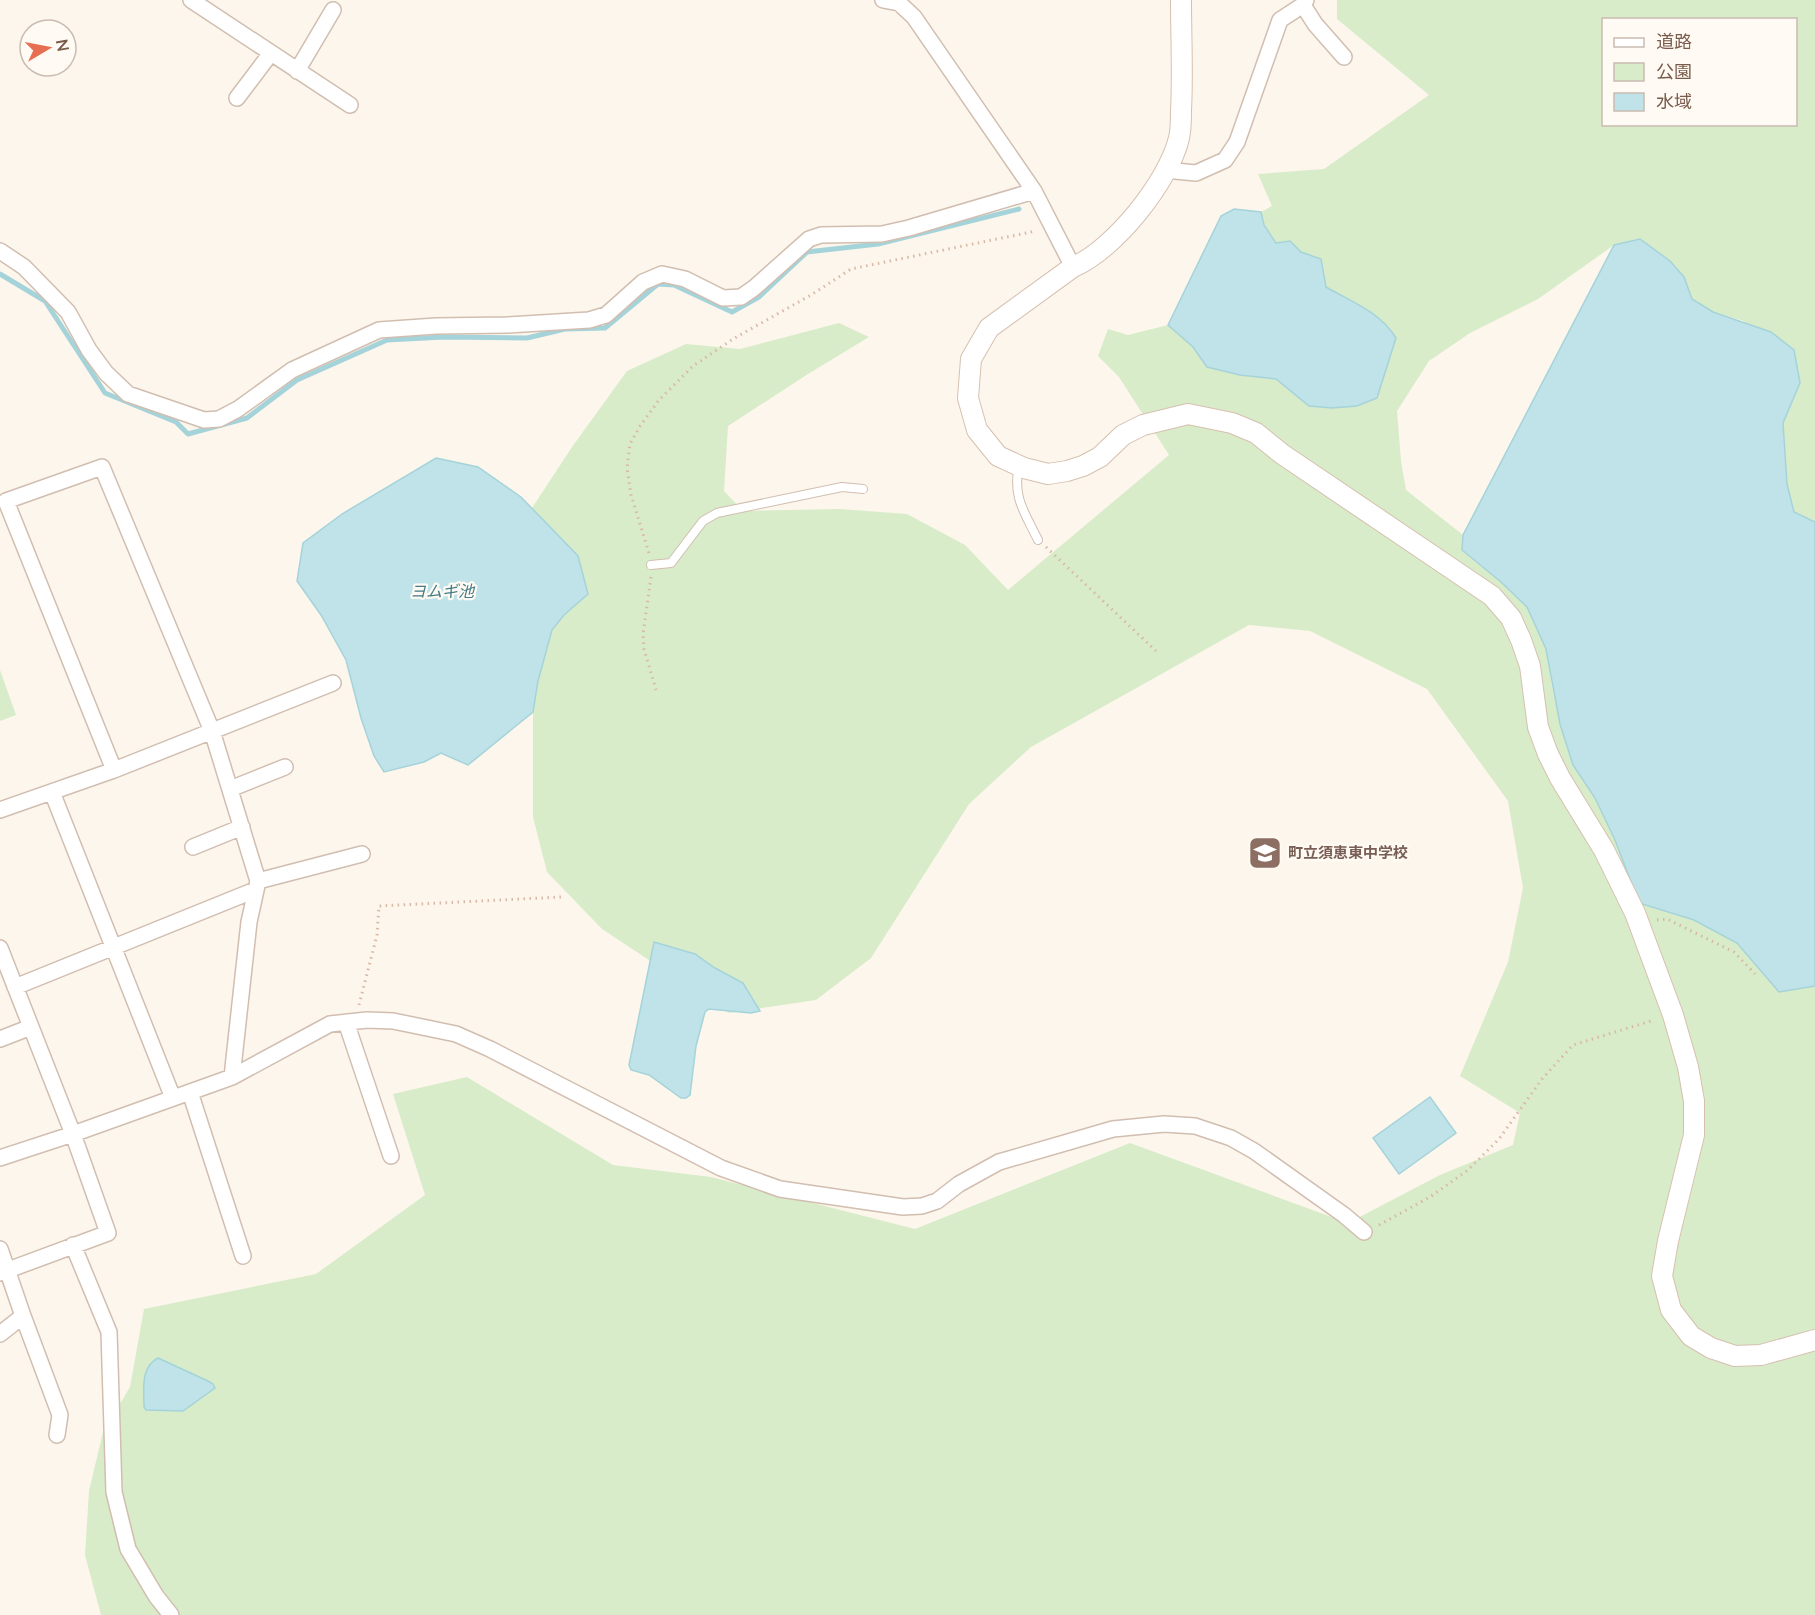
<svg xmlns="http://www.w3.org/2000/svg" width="1815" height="1615" font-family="Lato,'Noto Sans JP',sans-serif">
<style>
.green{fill:#d8ecc9;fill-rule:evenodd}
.water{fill:#bfe3e8;stroke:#a5d3da;stroke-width:1.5}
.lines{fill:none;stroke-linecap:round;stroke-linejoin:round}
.stream{stroke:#a5d3da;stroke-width:5}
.lane-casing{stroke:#d1beb0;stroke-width:10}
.street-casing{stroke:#d1beb0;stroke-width:18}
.secondary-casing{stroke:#d6c0b0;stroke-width:22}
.path{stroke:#d9b8a5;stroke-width:3;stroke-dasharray:1.5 4.5;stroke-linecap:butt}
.lane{stroke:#fff;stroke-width:8}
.street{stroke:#fff;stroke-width:15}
.secondary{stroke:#fff;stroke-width:20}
.labels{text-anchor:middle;stroke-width:4.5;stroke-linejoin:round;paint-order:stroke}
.education-label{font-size:15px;font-weight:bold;fill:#785e54;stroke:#fffaf3;text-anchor:start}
.water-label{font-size:16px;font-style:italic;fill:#437c86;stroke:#fffaf3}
</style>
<rect width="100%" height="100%" fill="#fdf6ec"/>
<path class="green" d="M1337 0H1815V522L1794 512 1787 484 1783 423 1800 383 1744 321 1713 312 1692 299 1684 277 1640 239 1614 245 1538 299 1470 333 1429 361 1397 411 1401 461 1406 490 1463 535 1462 550 1501 582 1527 607 1546 649 1553 692 1573 765 1595 798 1615 840 1639 903 1694 920 1737 943 1779 992 1815 986V1615H101L85 1555 89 1491 103 1432 130 1387 144 1309 316 1274 425 1195 393 1094 467 1077 613 1165 711 1177 915 1229 1130 1143 1348 1223 1440 1175 1513 1145 1520 1113 1460 1076 1508 962 1523 888 1508 801 1427 689 1310 631 1249 625 1031 747 969 804 871 958 816 1000 729 1013 602 929 547 872 533 817V712L538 681 552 630 564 615 588 593 578 556 532 508 572 447 627 371 686 344 740 349 839 323 869 337 808 374 728 426 724 491 743 511 840 509 907 514 965 545 1008 590 1169 455 1119 377 1098 356 1108 329 1128 335 1168 325 1194 347 1207 367 1240 375 1276 379 1309 406 1332 408 1357 406 1377 398 1396 338C1380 311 1353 302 1326 287L1321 259 1301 252 1290 241 1277 243 1264 224 1261 212 1272 206 1258 174 1324 169 1429 95 1337 19ZM1604 20H1796V124H1604Z
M0 670 16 715 0 721Z"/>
<path class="water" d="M1234 209 1261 212 1264 225 1276 243 1290 241 1301 252 1321 259 1326 287C1352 302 1380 312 1396 338L1377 398 1357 406 1332 408 1309 406 1276 379 1240 375 1207 367 1193 347 1168 325 1221 216Z
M1640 239 1670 261 1684 277 1692 299 1713 312 1771 332 1794 350 1800 383 1783 423 1787 484 1794 512 1815 522V986L1779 992 1737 943 1694 920 1639 903 1615 840 1595 798 1573 765 1560 724 1546 649 1527 607 1501 582 1462 550 1463 535 1614 245Z
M436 458 478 467 521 497 578 556 588 594 564 615 552 630 538 681 533 712 468 765 441 753 424 762 384 772 374 756 361 718 346 660 321 615 297 581 303 543 342 514Z
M654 942 695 954 715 968 743 983 760 1011 751 1013 709 1009 705 1012 696 1046 690 1095 686 1098H681L649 1075 631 1070 629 1065Z
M1430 1097 1456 1133 1399 1174 1373 1138Z
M158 1358 208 1381 213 1384 215 1388 183 1411 146 1410 144 1407C144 1390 140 1367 158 1358Z"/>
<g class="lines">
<path class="stream" d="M0 274 45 301 105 393 176 422 188 434 247 418 297 380 387 340 444 337 527 338 565 329 605 328 658 284 674 285 732 312 759 297 807 252 878 244 1019 209"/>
<defs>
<path id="lane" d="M1019 466C1012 497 1025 513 1038 540
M651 565 671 563 703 521 717 513 842 487 863 489"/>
<path id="street" d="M191 0 350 105
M883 0 899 3 914 17 1034 191 1073 267
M1303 5 1315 24 1344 57
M297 71 333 10
M237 98 271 53
M1165 170 1196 173 1225 160 1237 142 1280 20 1303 5 1306 0
M0 251 24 267 68 312 89 350 106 373 128 394 204 420 219 419 238 409 292 370 379 330 436 326 507 325 589 320 606 315 643 282 662 274 685 279 723 298 741 297 754 288 809 239 821 235 882 234 909 228 1034 191
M114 770 6 501 102 467 212 731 258 881 249 922 232 1077
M230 789 285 767
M52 792 173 1098
M0 810 114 770 333 683
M193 847 242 827
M258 881 362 854
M0 948 73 1134 108 1233 0 1273
M15 987 255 890
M346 1022 391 1156
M0 1039 31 1027
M190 1092 243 1256
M0 1158 73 1134 232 1077 330 1024 367 1020 393 1021 456 1034 490 1049 721 1168 780 1189 903 1207 922 1206 937 1201 959 1184 999 1162 1113 1129 1164 1124 1195 1126 1231 1138 1254 1151 1344 1215 1364 1232
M73 1245 109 1332 114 1492 128 1549 156 1596 171 1615
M0 1249 23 1316 0 1334
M23 1316 60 1415 57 1435"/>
<path id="secondary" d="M1181 0C1181 37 1183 74 1181 111 1181 120 1181 130 1179 138 1169 181 1114 250 1073 267L989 328 971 359 968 398 977 430 998 456 1024 468 1048 474 1067 471 1083 466 1100 457 1123 435 1143 425 1188 414 1232 423 1256 433 1282 454 1492 596 1511 618 1521 640 1530 666 1538 727 1548 754 1560 778 1604 850 1635 913 1673 1015 1688 1067 1694 1101V1135L1668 1241 1662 1276 1671 1310 1691 1336 1711 1348 1735 1356 1761 1355 1815 1340"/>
</defs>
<use href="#lane" class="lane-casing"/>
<use href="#street" class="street-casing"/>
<use href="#secondary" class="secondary-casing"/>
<path class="path" d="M1046 547 1156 651
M649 553 631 495 627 468 630 444 640 426 659 400 693 366 733 339 811 295 851 269 1036 231
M651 577 643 634 644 649 656 690
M1657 920 1667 919 1734 952 1755 974
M359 1005 377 935 379 906 561 897
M1379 1225 1430 1197 1468 1170 1499 1139 1542 1079 1573 1045 1654 1020"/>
<use href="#lane" class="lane"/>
<use href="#street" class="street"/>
<use href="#secondary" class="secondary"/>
</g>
<defs>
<symbol id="school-square" viewBox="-11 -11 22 22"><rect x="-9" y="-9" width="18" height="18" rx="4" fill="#8d6e63" stroke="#fffaf3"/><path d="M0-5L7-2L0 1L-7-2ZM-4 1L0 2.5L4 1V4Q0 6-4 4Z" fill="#fff"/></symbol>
</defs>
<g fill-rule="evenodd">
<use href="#school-square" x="1246" y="834" width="38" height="38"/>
</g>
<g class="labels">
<g class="education-label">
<text x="1288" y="858">町立須恵東中学校</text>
</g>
<g class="water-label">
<text x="442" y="597">ヨムギ池</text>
</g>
</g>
<rect x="1602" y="18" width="195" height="108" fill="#fffaf3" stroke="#cabbb1" stroke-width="1.5"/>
<rect x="1614" y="38" width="30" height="9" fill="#ffffff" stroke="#cabbb1" stroke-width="1.5"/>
<text x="1656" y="48" font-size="18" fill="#7a5c4d">道路</text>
<rect x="1614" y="63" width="30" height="18" fill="#d8ecc9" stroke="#cabbb1" stroke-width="1.5"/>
<text x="1656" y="78" font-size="18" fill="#7a5c4d">公園</text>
<rect x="1614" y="93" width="30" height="18" fill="#bfe3e8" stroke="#cabbb1" stroke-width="1.5"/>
<text x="1656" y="108" font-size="18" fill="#7a5c4d">水域</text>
<g transform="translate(48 48) rotate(80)"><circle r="28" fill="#fffaf3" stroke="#cabbb1" stroke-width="1.5"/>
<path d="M0-4.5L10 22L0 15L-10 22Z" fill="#e76f51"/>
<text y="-9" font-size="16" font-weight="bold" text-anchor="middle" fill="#7a5c4d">N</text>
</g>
</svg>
